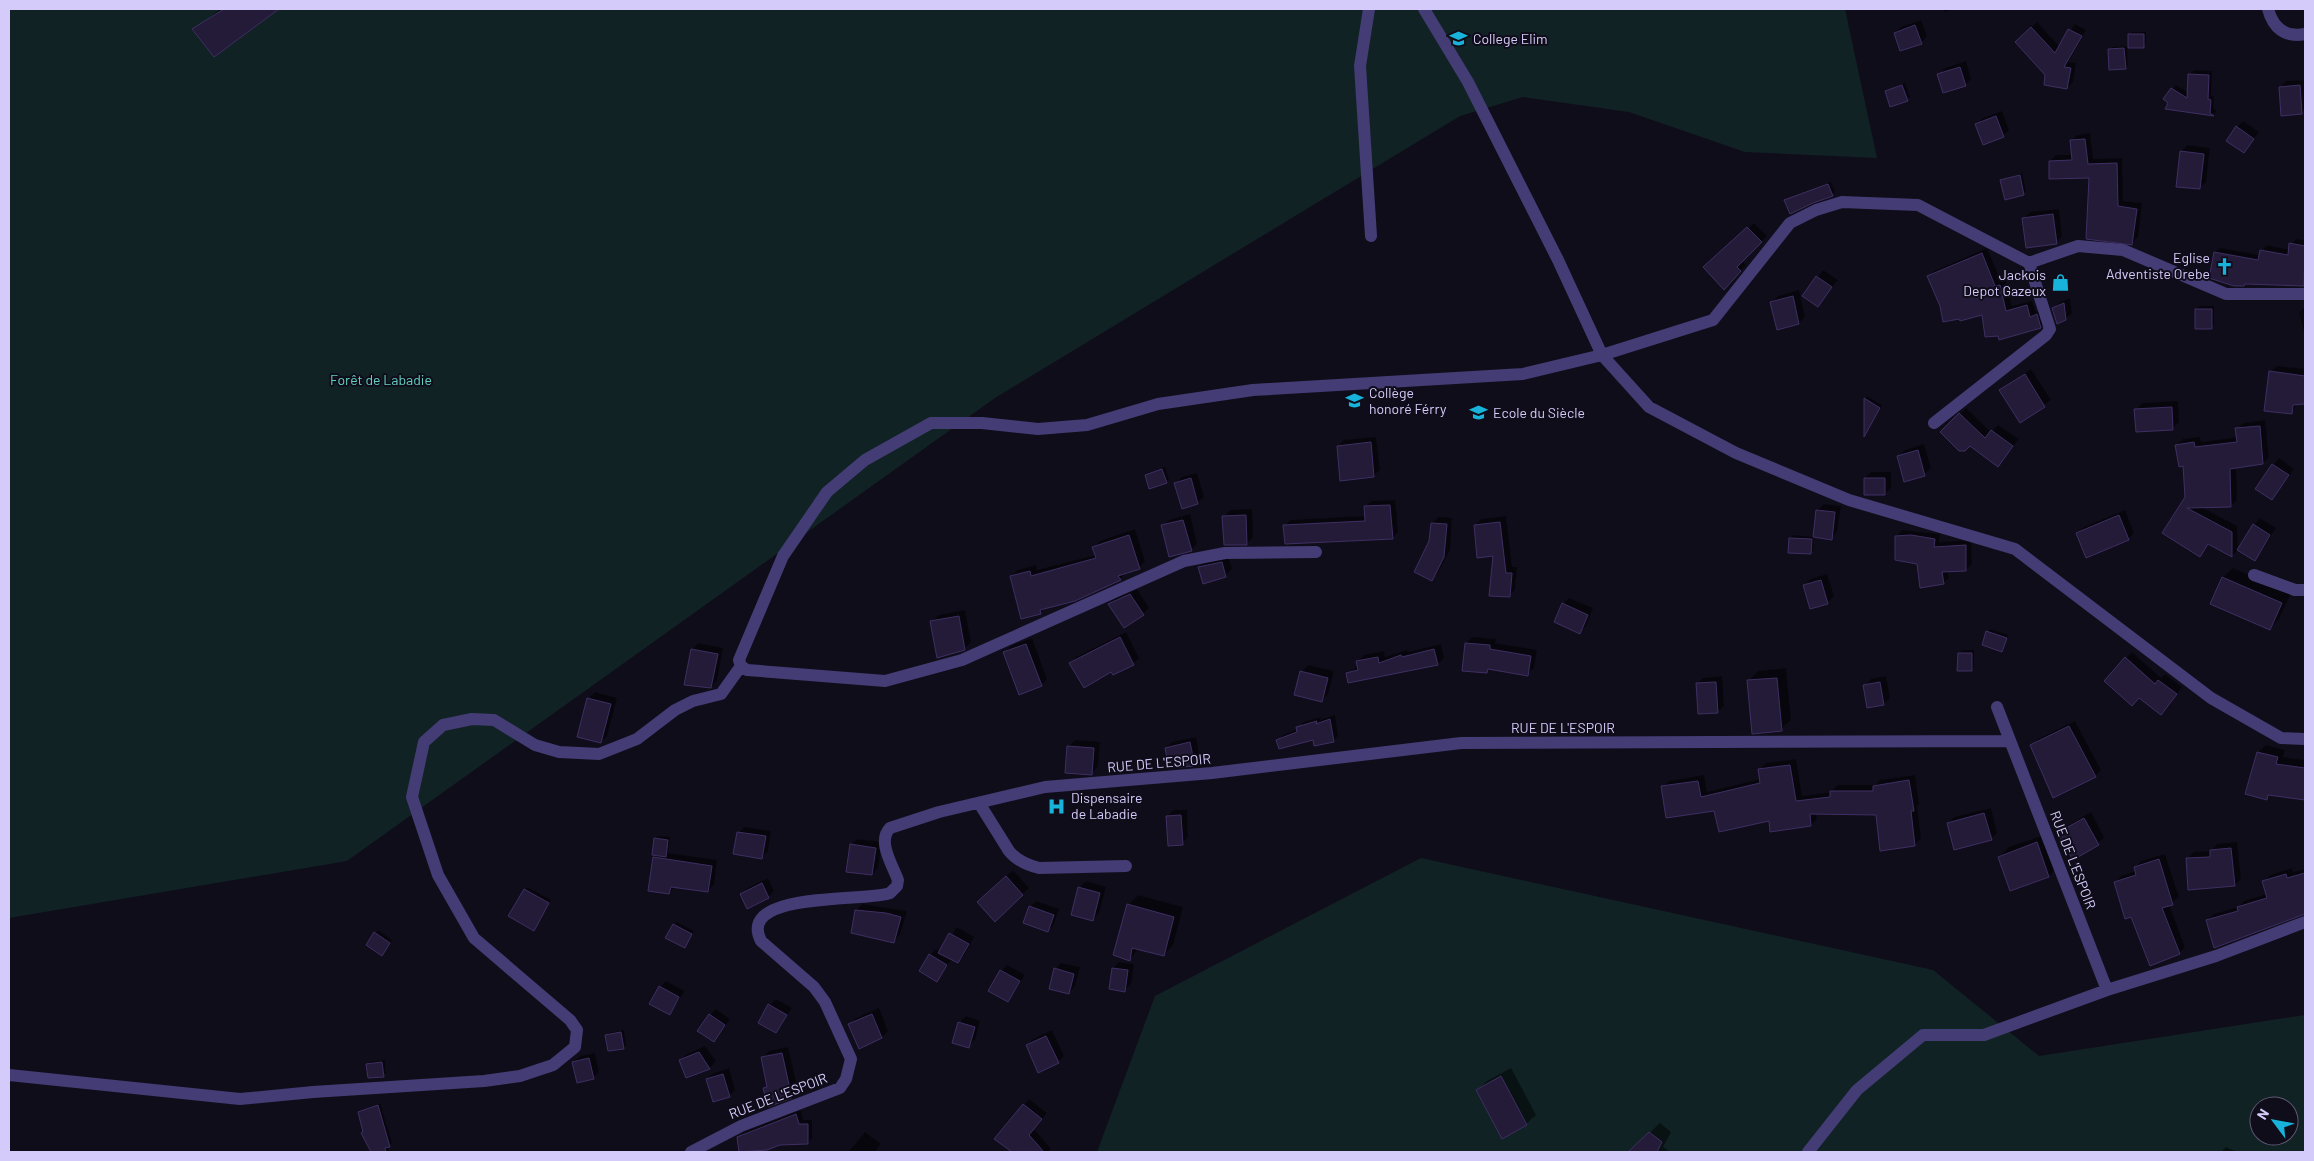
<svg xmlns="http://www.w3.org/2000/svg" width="2314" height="1161" font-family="Barlow,sans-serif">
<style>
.green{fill:#102224;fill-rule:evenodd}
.shadow{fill:#0007}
.building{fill:#241b39;stroke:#3e2f63}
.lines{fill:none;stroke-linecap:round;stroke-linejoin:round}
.minor{stroke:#443c75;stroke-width:12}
.labels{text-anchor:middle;stroke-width:4;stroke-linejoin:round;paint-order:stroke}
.poi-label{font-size:14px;fill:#d5cbfa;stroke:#100d1a;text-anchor:start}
.park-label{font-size:14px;fill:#60d1c0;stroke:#100d1a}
.street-label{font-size:14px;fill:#d5cbfa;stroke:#100d1a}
</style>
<rect width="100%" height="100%" fill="#100d1a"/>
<path class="green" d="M9 9H1845L1877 158 1745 152 1629 112 1523 97 1460 116 995 398 347 861 9 918Z
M1421 858 1933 970 2039 1056 2305 1015V1152H1097L1155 996ZM2259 1106H2289V1136H2259Z"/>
<path class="shadow" d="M220 9H276L273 12 194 30Z
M1943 9H1954L1944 12Z
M1921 20 1927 36 1921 43 1895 33 1901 27Z
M2037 22 2060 47 2075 24 2086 30 2069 62 2076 63 2073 82 2067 88 2047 74 2016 42Z
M2132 32H2146V43L2144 46 2129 35Z
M2127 46 2128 65 2126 68 2109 50 2112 47Z
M1966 61 1971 79 1965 85 1939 75 1945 68Z
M2194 70 2212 71 2211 96H2214L2213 108 2217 111 2214 114 2167 108 2170 102 2165 99 2176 85 2189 93 2190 74Z
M2305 80V109L2302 113 2280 88 2286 81Z
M1905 83 1910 97 1907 100 1886 91Z
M2002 111 2009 130 2003 136 1977 124 1983 118Z
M2243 121 2259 132 2244 151 2237 127Z
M2090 133 2093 159 2122 158 2123 201 2142 203 2138 237 2132 243 2091 177 2050 161 2056 155H2073L2071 141 2077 135Z
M2187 145 2210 148 2206 182 2199 188 2181 152Z
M2022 173 2026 191 2023 194 2002 181Z
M1831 182 1835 192 1832 195 1786 201Z
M2059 209 2062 236 2056 243 2023 219 2030 212Z
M1754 223 1767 236 1742 261 1746 265 1729 283V247Z
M2296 239 2305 240V282L2303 285 2215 252 2220 248 2260 255 2266 245 2290 250 2291 244Z
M1987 248 2001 281 2005 280 2012 306 2032 301 2036 312 2042 309 2046 321 2040 327 1983 314 1928 277 1934 271Z
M1823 270 1838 280 1818 305 1804 295Z
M1799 290 1805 317 1799 323 1778 328 1772 302 1778 296Z
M2070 298 2072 313 2065 319 2053 308 2060 302Z
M2199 306H2214V325L2211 328 2196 309Z
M2305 307V336L2299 312Z
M2277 366 2305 369V403H2298L2291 413 2270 372Z
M2031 369 2051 400 2020 421 2001 390Z
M1867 396 1882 405 1866 433 1865 399Z
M2178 401 2179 422 2173 428 2136 410 2142 403Z
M1966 408 1991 432 1998 425 2019 439 1998 465 1970 444 1941 432Z
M2265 420 2269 457 2263 463 2236 467 2237 500 2231 506 2201 507 2237 526 2238 550 2232 556 2209 544 2200 555 2164 533 2186 497 2184 465 2177 445 2183 439 2200 437 2201 442 2238 437 2237 429 2243 423Z
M1376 437 1380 470 1373 476 1338 446 1344 440Z
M1924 444 1931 468 1924 475 1898 456 1905 450Z
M2279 458 2294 469 2272 499 2273 465Z
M1165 467 1169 479 1166 482 1146 475Z
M1871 472H1891V488L1885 494 1865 478Z
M1197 473 1204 497 1197 503 1176 483 1182 477Z
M1395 500 1398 532 1393 538 1285 525 1290 520 1366 516V507L1371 501Z
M1824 504 1841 506 1837 532 1831 538 1814 536 1813 550 1810 553 1790 538 1793 535 1814 537 1817 511Z
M1252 509 1253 537 1247 543 1224 517 1230 510Z
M2125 510 2134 533 2128 539 2077 533 2084 527Z
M1190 514 1197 544 1191 550 1163 526 1169 520Z
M1506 516 1512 567H1517L1515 590 1509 596 1494 555 1475 526 1481 519Z
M1438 517 1452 518 1450 550 1438 573 1431 580 1432 524Z
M2260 518 2276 528 2254 560V525Z
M1135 529 1145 561 1139 568 1126 573 1120 579 1046 607 1040 613 1011 576 1018 570 1036 565 1037 570 1096 555 1094 547 1100 541Z
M1902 530 1940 534 1939 542 1971 540 1972 564 1966 570 1948 571 1949 578 1943 583 1918 562 1897 536Z
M1228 556 1232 569 1226 575 1199 567 1205 561Z
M2233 568 2291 593 2279 619 2269 629 2211 603 2223 577Z
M1827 574 1834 596 1827 603 1804 585 1811 579Z
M1137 589 1149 608 1143 614 1109 604 1116 598Z
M1569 598 1593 608 1586 626 1579 632 1563 604Z
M965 610 971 642 964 649 932 622 938 615Z
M1990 629 2009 635 2001 651 1987 632Z
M1126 632 1139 658 1133 664 1071 663 1076 657Z
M1472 637 1496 639 1495 643 1537 650 1534 668 1527 674 1491 668 1487 672 1466 644Z
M1032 638 1047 679 1041 685 1004 652 1011 646Z
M698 643 723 648 717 680 711 687 692 650Z
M1441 644 1444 658 1438 664 1349 681 1347 674 1358 666V661L1364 655 1384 651 1385 657 1407 650 1408 652Z
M1962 650H1974V667L1972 670 1959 653Z
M2132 652 2161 678 2165 674 2182 687 2167 707 2126 658Z
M1308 665 1334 671 1328 694 1322 701 1296 694 1302 671Z
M1786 668 1791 720 1781 729 1748 681 1758 671Z
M1722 676 1724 706 1717 712 1697 684 1703 678Z
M1886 676 1890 698 1884 704 1865 686 1871 679Z
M595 692 617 698 607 736 601 742 588 699Z
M1335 715 1338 736 1333 741 1314 739 1278 740 1283 735 1298 729 1303 722 1321 717 1320 720Z
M2075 721 2101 770 2095 776 2031 746 2038 739Z
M1196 737 1200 759 1194 765 1166 748 1172 742Z
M1075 740 1100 742 1098 767 1092 773 1069 746Z
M2266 745 2285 750 2283 757 2305 760V799L2271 794 2266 799 2258 752Z
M1796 759 1802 796 1831 792 1837 785H1876L1880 780 1915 775 1919 804 1917 806 1921 839 1914 845 1878 814 1816 813 1817 819 1811 825 1715 809 1663 787 1669 781 1704 775 1707 792 1761 779 1759 770 1766 763Z
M1991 808 1997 833 1991 839 1948 823 1954 817Z
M1173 810H1187L1188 837 1182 844 1167 817Z
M2091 812 2104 837 2098 844 2059 833 2065 827Z
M744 827 771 831 768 851 762 857 738 833Z
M2047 834 2058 866 2049 876 2010 889 1999 857 2009 847Z
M658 836 670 837 668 853 717 860 714 884 708 891 676 886 669 893 654 858 658 854 655 839Z
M857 839 882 842 878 868 872 874 851 845Z
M2237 842 2241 879 2235 885 2187 859 2194 852 2211 851 2217 844Z
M2165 854 2179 897 2169 904 2185 947 2179 953 2132 915 2115 882 2121 876 2136 871 2135 867 2141 861Z
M2292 868 2293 872 2305 869V914L2207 920 2214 914 2238 907 2244 901 2267 894 2264 881 2270 875Z
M1013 870 1029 888 995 920 985 896Z
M768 878 774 891 768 897 741 894 747 888Z
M1086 881 1106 887 1099 913 1093 920 1079 888Z
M527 887 551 900 534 930 525 890Z
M1138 895 1183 907 1173 945 1163 955 1139 948 1129 960 1128 905Z
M1036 901 1059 909 1054 924 1048 931 1030 907Z
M862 904 907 911 900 935 893 942 856 911Z
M676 922 694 931 685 947 674 925Z
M957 927 974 937 964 956 958 962 952 959 936 981 930 955 936 949 941 951Z
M378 930 392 940 384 952 375 933Z
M1119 962 1134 964 1131 984 1125 990 1113 968Z
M1061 963 1080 967 1075 986 1069 993 1055 969Z
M1007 965 1025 975 1008 1001 1001 971Z
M666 981 685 991 669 1013 660 987Z
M776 999 792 1008 776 1032 770 1005Z
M879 1008 888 1031 882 1037 859 1047 849 1024 856 1018Z
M716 1009 730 1019 714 1041 710 1015Z
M966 1016 980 1021 975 1040 968 1046 959 1023Z
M624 1030 626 1045 623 1048 606 1036 609 1033Z
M1052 1030 1064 1056 1058 1062 1027 1045 1033 1039Z
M705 1046 716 1061 710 1068 687 1076 680 1060 687 1054Z
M788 1047 798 1090 792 1097 765 1088 768 1085 763 1057 769 1051Z
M595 1053 599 1072 593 1078 574 1062 580 1056Z
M385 1060 386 1073 383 1075 368 1065 370 1062Z
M729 1068 735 1090 729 1096 707 1079 714 1073Z
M1511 1068 1536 1115 1526 1124 1477 1091 1487 1081Z
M1029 1099 1047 1113 1034 1129 1051 1149 1048 1152H1012L996 1138Z
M380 1103 392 1143 388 1146 389 1152H370L363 1133 365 1131 359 1112Z
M801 1110 803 1120H812V1138L808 1143 780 1144 741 1152 738 1138 743 1133Z
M1660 1123 1671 1132 1663 1147 1670 1152H1634L1637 1145Z
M865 1132 881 1144 875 1152H848Z
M2226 1147 2237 1152H2221Z"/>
<path class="building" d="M224 9H279L214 57 192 29Z
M1915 25 1922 44 1900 51 1894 33Z
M2031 27 2055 53 2068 29 2082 36 2064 67 2071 68 2067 89 2044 85 2045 75 2015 42Z
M2128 34H2144V48H2128Z
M2124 48 2126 69 2109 70 2108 49Z
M1960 67 1966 86 1943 93 1937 74Z
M2188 74 2209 75 2208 99 2211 100 2210 113 2214 116 2165 109 2168 103 2163 99 2171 88 2187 98Z
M1902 85 1908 101 1890 107 1885 91Z
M2300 85 2302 114 2281 116 2279 87Z
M1996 116 2004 137 1983 145 1975 124Z
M2236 126 2254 139 2244 153 2226 141Z
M2085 139 2088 164 2117 163 2118 206 2137 209 2132 245 2086 239 2089 178 2049 179V161L2072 160 2070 140Z
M2180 151 2204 154 2200 189 2176 187Z
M2020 175 2024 195 2005 200 2000 180Z
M1828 184 1833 196 1813 203 1790 214 1784 200Z
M2053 214 2057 244 2026 248 2022 218Z
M1747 227 1762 242 1737 267 1741 271 1724 290 1703 267Z
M2289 243 2305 246 2304 286 2245 284 2244 286H2234L2209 278 2214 252 2258 260 2260 250 2288 255Z
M1982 253 1995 286 2000 285 2006 311 2027 305 2030 317 2037 314 2041 328 1999 340 1998 336 1985 337 1982 315 1960 321 1959 319 1943 322 1940 306 1927 276Z
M1816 276 1832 287 1818 307 1802 296Z
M1793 296 1799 324 1777 330 1770 302Z
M2064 303 2066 320 2057 324 2052 308Z
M2195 309H2212V329H2195Z
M2269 371 2305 376V404L2293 405 2292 414 2264 411Z
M2025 374 2045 407 2020 423 1999 390Z
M1864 398 1880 408 1864 437Z
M2172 407 2173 430 2136 432 2134 409Z
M1959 413 1985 438 1991 430 2013 446 1998 467 1970 446 1965 451H1959L1940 432Z
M2260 426 2263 464 2230 469 2231 507 2187 508 2232 532V557L2208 544 2200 557 2162 533 2185 497 2183 466 2179 467 2175 445 2194 442 2195 447 2237 442 2235 428Z
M1371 442 1374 477 1340 481 1337 446Z
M1918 450 1925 476 1904 482 1897 456Z
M2272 464 2289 475 2272 500 2255 489Z
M1162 469 1167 483 1149 489 1145 475Z
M1191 478 1198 504 1182 509 1174 483Z
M1864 478H1885V495H1864Z
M1390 505 1393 539 1285 544 1283 525 1365 521 1364 506Z
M1816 510 1835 512 1832 540 1813 537Z
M1246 515 1247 545H1224L1222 516Z
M2119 515 2129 540 2086 558 2076 533Z
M1183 520 1192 551 1169 557 1161 525Z
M1500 522 1506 573H1512L1510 597 1489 596 1493 556 1477 558 1474 525Z
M1431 523 1447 524 1444 557 1432 581 1414 572 1429 541Z
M2253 524 2270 535 2255 561 2237 550Z
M1129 535 1140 569 1118 576 1121 580 1075 601 1040 610 1041 614 1021 619 1010 576 1030 571 1031 576 1096 558 1092 547Z
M1911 535 1935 539 1934 547 1966 545V571L1942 572 1944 584 1920 588 1917 564 1895 560V536Z
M1789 538 1812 539 1811 554 1788 553Z
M1222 562 1226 577 1203 584 1198 567Z
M2222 577 2282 603 2270 630 2210 604Z
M1821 580 1828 604 1810 609 1803 585Z
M1130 594 1144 615 1124 628 1108 604Z
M1562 603 1588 615 1580 634 1554 622Z
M959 616 965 650 937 658 930 621Z
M1986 631 2007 638 2002 652 1982 645Z
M1120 637 1134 665 1113 675 1111 672 1084 688 1069 663Z
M1465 643 1490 645V649L1531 656 1528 676 1488 669 1487 673 1462 671Z
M1026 644 1042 686 1019 695 1003 652Z
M691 649 718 654 711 688 684 685Z
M1434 649 1438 665 1348 683 1346 673 1358 670 1356 661 1378 657 1379 663 1401 655 1402 657Z
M1958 653H1972V671H1957Z
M2125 657 2155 684 2158 680 2177 694 2161 715 2139 698 2132 706 2104 681Z
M1300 671 1328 678 1322 702 1294 695Z
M1777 678 1782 731 1752 734 1747 680Z
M1716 682 1718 713 1698 714 1696 683Z
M1880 682 1884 705 1867 708 1863 685Z
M587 698 611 704 601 743 577 737Z
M1330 719 1334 742 1314 746 1313 740 1279 749 1276 740 1297 732 1296 727 1317 721 1316 724Z
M2069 726 2096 777 2053 798 2030 745Z
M1190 742 1195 766 1169 768 1165 748Z
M1067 746 1094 748 1092 775 1065 773Z
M2257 752 2278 757 2276 764 2305 768V800L2268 795 2267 800 2245 794Z
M1790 765 1796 801 1830 797V791H1873V786L1909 780 1914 811H1911L1915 846 1880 851 1876 815 1810 814 1811 826 1770 832 1769 821 1719 832 1714 811 1666 818 1661 786 1698 781 1701 797 1760 783 1758 769Z
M1984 813 1992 840 1954 850 1947 823Z
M1181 815 1183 845 1168 846 1166 816Z
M2084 818 2099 845 2073 860 2057 833Z
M737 832 766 836 762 859 733 854Z
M654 838 668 840 666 857 652 855Z
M2037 842 2049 877 2010 891 1998 857Z
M850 844 876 848 872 875 846 872Z
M2231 848 2235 886 2188 890 2186 858 2210 857V850Z
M653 857 712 866 708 892 671 887 669 894 648 891Z
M2159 859 2173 905 2162 908 2180 954 2150 966 2131 917 2125 919 2114 882 2136 875 2134 867Z
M2305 873V914L2214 948 2206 920 2238 911 2237 907 2267 898 2262 881 2286 874 2287 878Z
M1006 876 1023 895 995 922 977 902Z
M762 883 769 898 747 909 740 894Z
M1078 887 1100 893 1093 921 1071 915Z
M524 889 549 903 534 931 508 916Z
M1127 904 1174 917 1164 956 1132 948 1130 961 1113 955Z
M1029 906 1054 915 1048 932 1023 923Z
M855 910 886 913 901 917 894 943 851 933Z
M673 924 692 934 685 948 665 938Z
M374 932 390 943 382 956 366 945Z
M949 933 969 944 958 963 938 953Z
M929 954 947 965 937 982 919 971Z
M1054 968 1074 974 1069 994 1049 989Z
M1112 968 1128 970 1125 992 1109 989Z
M1000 970 1020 981 1008 1002 988 991Z
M659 986 679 997 670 1015 649 1004Z
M768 1004 787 1015 776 1033 758 1023Z
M709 1014 725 1025 714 1042 697 1031Z
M872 1014 882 1038 859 1049 848 1024Z
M958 1022 975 1027 969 1048 952 1043Z
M621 1032 624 1049 608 1051 605 1035Z
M1046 1036 1059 1063 1038 1073 1026 1045Z
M699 1052 710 1069 686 1078 679 1060Z
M782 1053 792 1098 768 1107 763 1088 767 1087 761 1057Z
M589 1058 594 1079 577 1083 572 1062Z
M382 1062 384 1077 368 1078 366 1064Z
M723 1074 730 1097 713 1102 706 1079Z
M1501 1076 1527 1125 1502 1139 1476 1090Z
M1023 1104 1042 1119 1029 1135 1044 1152H1012L994 1139Z
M378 1105 390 1147 385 1148 386 1152H371L361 1133 363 1132 358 1112Z
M796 1114 799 1124H808V1144L780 1145 767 1150 739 1152 737 1137Z
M1649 1132 1662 1142 1657 1152H1628Z"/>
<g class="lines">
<path class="minor" d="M1369 9 1360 66 1371 236
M1424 9 1468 82 1558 260 1602 355 1649 407 1736 453 1849 500 2015 549 2211 698 2281 738 2305 739
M2268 9C2273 28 2285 38 2305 34
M1934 423 2046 335 2050 329 2029 263
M1316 552 1225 553 1184 561 962 660 885 681 747 670 741 666 739 660 783 556 827 492 865 460 931 423H982L1038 429 1087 425 1158 404 1253 390 1523 374 1602 355 1713 320 1790 223 1816 210 1842 202 1918 205 2029 263 2078 246 2123 250 2226 294H2305
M2254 575 2295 590H2305
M1997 707 2107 990
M979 803 1009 851C1017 861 1027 865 1039 868L1126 866
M9 1075 240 1099 313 1092 484 1081 520 1076 553 1065 575 1047 577 1030 570 1020 474 938 438 875 412 797 424 742 443 725 472 719 494 720 535 745 559 752 599 754 637 739 675 710 693 701 721 694 741 666
M691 1152 741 1126 840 1088 846 1079 851 1059 825 1002 814 987 761 941C735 890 870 902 890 893L897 886 898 880C892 864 877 841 890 828L939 812 1045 787 1212 773 1461 743 2010 741
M1808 1152 1857 1090 1923 1035H1984L2107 990 2216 956 2305 922"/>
</g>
<defs>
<symbol id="university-bare" viewBox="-9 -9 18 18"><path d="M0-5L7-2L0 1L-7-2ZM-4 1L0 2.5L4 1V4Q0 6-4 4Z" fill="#17b3da" stroke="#100d1a" stroke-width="2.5" paint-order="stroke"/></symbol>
<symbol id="church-bare" viewBox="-9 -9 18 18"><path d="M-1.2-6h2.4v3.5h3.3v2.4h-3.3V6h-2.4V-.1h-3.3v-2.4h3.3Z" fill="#17b3da" stroke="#100d1a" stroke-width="2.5" paint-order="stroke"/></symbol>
<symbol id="shop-bare" viewBox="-9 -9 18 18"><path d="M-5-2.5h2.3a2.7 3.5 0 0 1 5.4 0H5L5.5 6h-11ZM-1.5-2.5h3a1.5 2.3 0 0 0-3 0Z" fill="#17b3da" stroke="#100d1a" stroke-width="2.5" paint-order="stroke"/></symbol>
<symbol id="school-bare" viewBox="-9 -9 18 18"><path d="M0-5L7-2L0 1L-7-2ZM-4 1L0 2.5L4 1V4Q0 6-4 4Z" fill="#17b3da" stroke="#100d1a" stroke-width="2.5" paint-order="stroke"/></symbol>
<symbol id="hospital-bare" viewBox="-9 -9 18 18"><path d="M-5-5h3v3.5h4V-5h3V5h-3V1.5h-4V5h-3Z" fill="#17b3da" stroke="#100d1a" stroke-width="2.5" paint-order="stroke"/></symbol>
</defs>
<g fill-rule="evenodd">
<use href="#university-bare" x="1446" y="26" width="25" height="25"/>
<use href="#church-bare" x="2212" y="254" width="25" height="25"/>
<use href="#shop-bare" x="2048" y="270" width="25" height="25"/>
<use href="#school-bare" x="1342" y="388" width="25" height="25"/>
<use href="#school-bare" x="1466" y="400" width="25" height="25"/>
<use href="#hospital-bare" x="1044" y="794" width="25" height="25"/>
</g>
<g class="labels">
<g class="poi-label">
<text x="1473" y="44">College Elim</text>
<text x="2210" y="263" text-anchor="end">Eglise<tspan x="2210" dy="16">Adventiste Orebe</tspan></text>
<text x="2046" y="280" text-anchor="end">Jackois<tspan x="2046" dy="16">Depot Gazeux</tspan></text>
<text x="1369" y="398">Collège<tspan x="1369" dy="16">honoré Férry</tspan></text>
<text x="1493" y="418">Ecole du Siècle</text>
<text x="1071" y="803">Dispensaire<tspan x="1071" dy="16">de Labadie</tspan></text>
</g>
<g class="park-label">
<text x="381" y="385">Forêt de Labadie</text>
</g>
<g class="street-label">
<text x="1563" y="733">RUE DE L'ESPOIR</text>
<text transform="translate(1159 763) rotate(-5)" y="5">RUE DE L'ESPOIR</text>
<text transform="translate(2073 860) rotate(69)" y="5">RUE DE L'ESPOIR</text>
<text transform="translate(778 1096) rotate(-21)" y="5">RUE DE L'ESPOIR</text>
</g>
</g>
<rect width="2314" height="1161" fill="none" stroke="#d5cbfa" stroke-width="20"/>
<g transform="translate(2274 1121) rotate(302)"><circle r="24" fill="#100d1a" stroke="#5f5974"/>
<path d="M0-4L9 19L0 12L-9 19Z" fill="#17b3da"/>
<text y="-8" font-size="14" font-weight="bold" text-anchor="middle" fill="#d5cbfa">N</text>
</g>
</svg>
